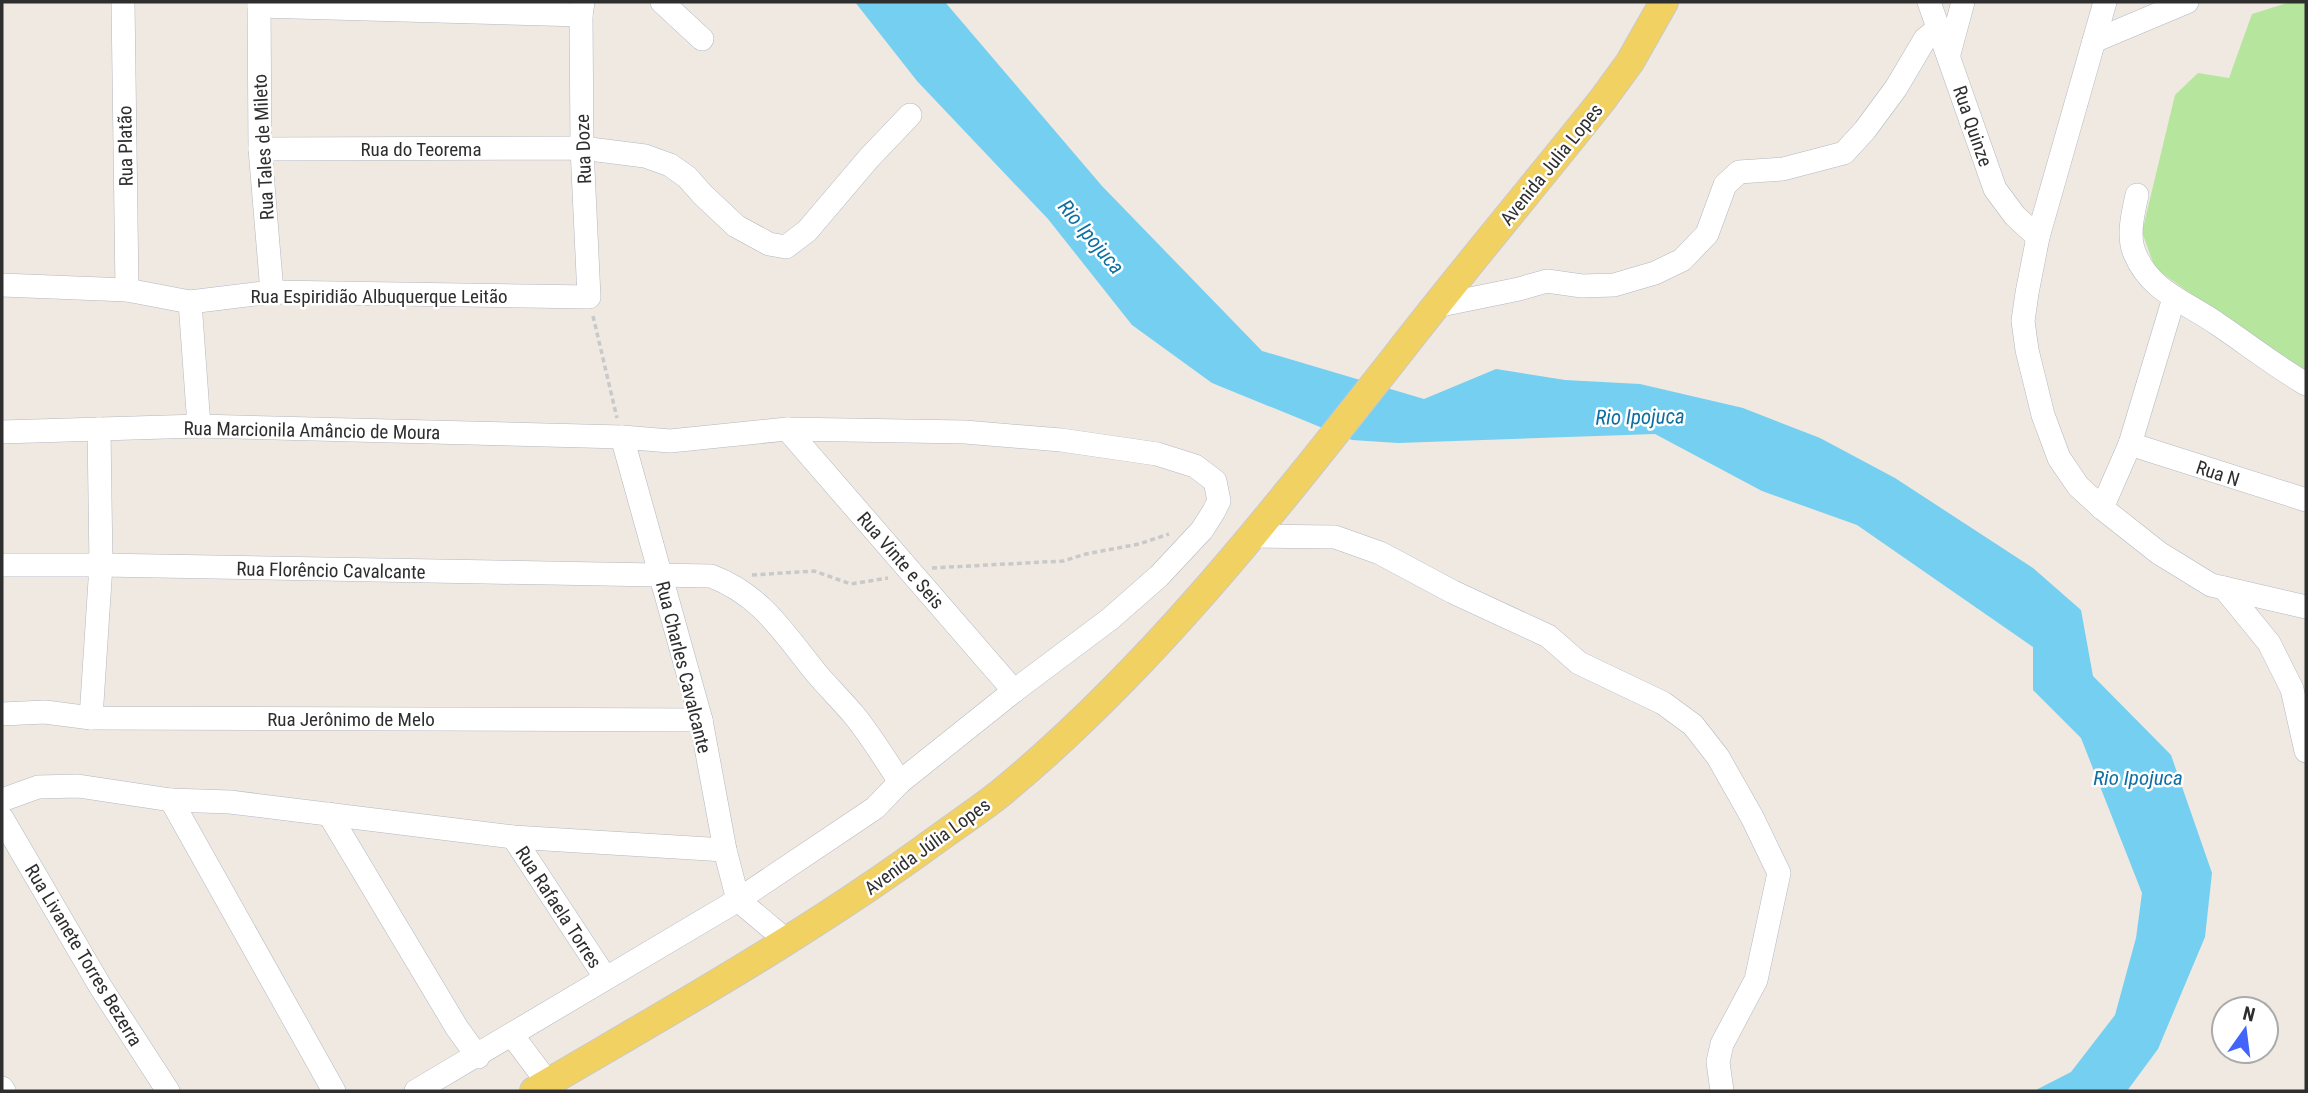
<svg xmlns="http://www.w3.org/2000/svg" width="2308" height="1093" viewBox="0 0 2308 1093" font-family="'Roboto Condensed',sans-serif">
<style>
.green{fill:#b6e59e}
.water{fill:#75cff0}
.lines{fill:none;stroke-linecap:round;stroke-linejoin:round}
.minor-casing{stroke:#b4b7c1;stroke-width:24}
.major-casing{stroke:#c9c9c9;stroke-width:30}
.path{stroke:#c9c9c9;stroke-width:3.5;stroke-dasharray:5 3.5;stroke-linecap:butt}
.minor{stroke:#fff;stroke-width:23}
.major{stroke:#f2d163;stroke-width:28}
.labels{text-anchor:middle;stroke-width:5;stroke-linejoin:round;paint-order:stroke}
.street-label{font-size:19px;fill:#2e2e2e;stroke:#fff}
.water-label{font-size:21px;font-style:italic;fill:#0d6fa3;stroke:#fff}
</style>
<rect width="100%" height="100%" fill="#efe9e1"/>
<polygon class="green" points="2290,2 2306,2 2306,376 2155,268 2142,232 2175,95 2198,73 2229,78 2252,14"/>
<polygon class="water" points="855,2 945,2 1102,186 1262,351 1424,399 1496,369 1565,380 1640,384 1743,408 1820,438 1895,478 2033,568 2081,610 2093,676 2171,755 2212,873 2205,937 2158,1049 2127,1091 2034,1091 2071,1072 2115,1015 2136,938 2142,893 2081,738 2033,690 2033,647 1857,525 1762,491 1655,434 1398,443 1352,440 1212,383 1132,325 1048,219 917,81"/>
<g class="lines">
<defs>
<g id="minor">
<polyline points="123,2 127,290"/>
<polyline points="259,2 260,149 272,292"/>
<polyline points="662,2 702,39"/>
<polyline points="1929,2 1995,189 2015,216 2038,237"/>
<polyline points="2105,2 2038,237 2027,293 2023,321 2027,350 2043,415 2059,458 2078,486 2102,508 2159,553 2211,585 2306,607"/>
<polyline points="259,6 581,15"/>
<polyline points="2094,41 2187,2"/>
<polyline points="1949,54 1963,2"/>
<polyline points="260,149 582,148 645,156 670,165 687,177 703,195 736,226 769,244 786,247 807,231 869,158 910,115"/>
<path d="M2137 195C2133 213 2127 237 2135 254 2150 291 2186 302 2216 323 2246 343 2275 366 2306 384"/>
<polyline points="2,285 127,290 190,302 272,292 589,297 582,148 581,15 583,2"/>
<polyline points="190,302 199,426"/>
<polyline points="1436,306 1519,289 1547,281 1582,286 1614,285 1655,273 1682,260 1707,234 1725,185 1739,172 1783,169 1844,153 1865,130 1896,88 1925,39 1939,28"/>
<polyline points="787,429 1014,691"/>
<polyline points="2,432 199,426 622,437 670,441 787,429 965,432 1061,440 1157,454 1195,466 1215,481 1219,501 1214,511 1202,530 1159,576 1110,619 1014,691 900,782 875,808 738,900 416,1091"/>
<polyline points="622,437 701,720 725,850 738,900"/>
<polyline points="2130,444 2306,500"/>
<polyline points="2102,508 2130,444 2174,298"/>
<polyline points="1254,536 1335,537 1380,553 1453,592 1548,636 1579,663 1663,703 1693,725 1718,757 1752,817 1779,873 1756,980 1722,1044 1718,1062 1722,1091"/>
<path d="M2 565H101L711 576C762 595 785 635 817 674 829 688 842 701 854 715 871 736 885 759 900 782"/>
<polyline points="2224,588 2269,643 2292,689 2306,751"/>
<polyline points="2,714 45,712 91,718 701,720"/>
<polyline points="91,718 101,565 99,429"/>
<polyline points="2,800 38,787 78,786 171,800 230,802 513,837 725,850"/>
<polyline points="171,800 334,1091"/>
<polyline points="329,814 457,1028 478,1057"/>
<polyline points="2,818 100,986 168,1091"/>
<polyline points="513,837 605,977"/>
<polyline points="738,900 787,941"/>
<polyline points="512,1035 548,1083"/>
<polyline points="2,1088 4,1091"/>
</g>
<path id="major" d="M534 1091C670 1011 808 934 936 840 958 824 981 809 1002 792 1153 667 1273 512 1394 359 1462 271 1534 186 1603 99L1630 62 1664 2"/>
</defs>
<use href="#minor" class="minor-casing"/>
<use href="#major" class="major-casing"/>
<g class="path">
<polyline points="593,316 617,418"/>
<polyline points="932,568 1063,561 1086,554 1139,544 1169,534"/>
<polyline points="752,575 814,571 851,584 888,578"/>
</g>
<use href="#minor" class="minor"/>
<use href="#major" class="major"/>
</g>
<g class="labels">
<g class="street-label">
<text transform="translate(1973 126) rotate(71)" y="7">Rua Quinze</text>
<text transform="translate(125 146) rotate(-91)" y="7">Rua Platão</text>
<text transform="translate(263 147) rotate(-93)" y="7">Rua Tales de Mileto</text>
<text x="421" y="156">Rua do Teorema</text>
<text transform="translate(583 149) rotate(-92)" y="7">Rua Doze</text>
<text transform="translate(1551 164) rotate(-51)" y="7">Avenida Julia Lopes</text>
<text x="379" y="303">Rua Espiridião Albuquerque Leitão</text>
<text transform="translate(312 430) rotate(1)" y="7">Rua Marcionila Amâncio de Moura</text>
<text transform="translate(2218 473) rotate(18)" y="7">Rua N</text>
<text transform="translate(901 560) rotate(49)" y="7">Rua Vinte e Seis</text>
<text transform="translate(331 570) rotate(1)" y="7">Rua Florêncio Cavalcante</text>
<text transform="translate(684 667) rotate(76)" y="7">Rua Charles Cavalcante</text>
<text x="351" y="726">Rua Jerônimo de Melo</text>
<text transform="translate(927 846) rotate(-36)" y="7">Avenida Júlia Lopes</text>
<text transform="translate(559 907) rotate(57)" y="7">Rua Rafaela Torres</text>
<text transform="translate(84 955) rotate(59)" y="7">Rua Livanete Torres Bezerra</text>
</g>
<g class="water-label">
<text transform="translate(1091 237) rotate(50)" y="7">Rio Ipojuca</text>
<text transform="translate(1640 417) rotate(-1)" y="7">Rio Ipojuca</text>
<text x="2138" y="785">Rio Ipojuca</text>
</g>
</g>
<rect width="2308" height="1093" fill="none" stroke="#2e2e2e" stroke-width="7"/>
<g transform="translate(2245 1030) rotate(14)"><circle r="33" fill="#ffffff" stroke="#ababab" stroke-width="2"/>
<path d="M0-5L12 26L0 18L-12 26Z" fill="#4264fb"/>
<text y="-10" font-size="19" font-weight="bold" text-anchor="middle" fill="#2e2e2e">N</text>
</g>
</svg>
